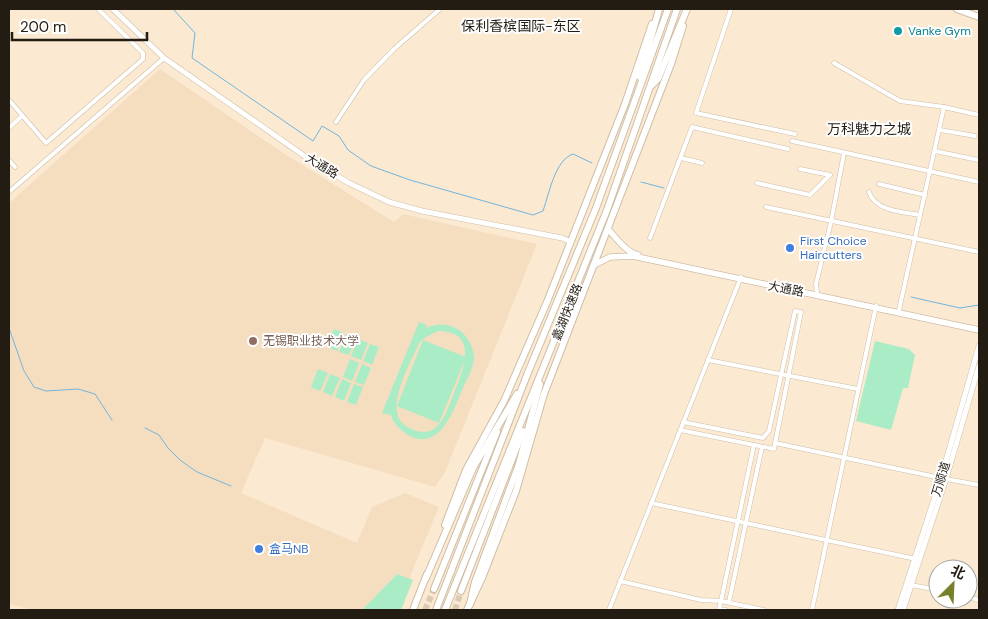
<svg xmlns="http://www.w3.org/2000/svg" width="988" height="619" viewBox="0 0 988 619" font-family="'DM Sans','Noto Sans SC',sans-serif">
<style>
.built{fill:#f5dec0}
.green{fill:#aaecc5;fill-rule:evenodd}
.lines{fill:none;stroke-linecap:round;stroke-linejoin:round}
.stream{stroke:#71b5de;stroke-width:1}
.trunk-tunnel{stroke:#dbcab4;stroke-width:6;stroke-dasharray:6 3;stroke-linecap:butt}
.minor-casing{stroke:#cfbea6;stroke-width:5}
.tertiary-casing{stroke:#cfbea6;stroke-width:6}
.secondary-casing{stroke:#cfbea6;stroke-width:7}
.primary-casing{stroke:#cfbea6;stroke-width:8}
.trunk-casing{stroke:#cfbea6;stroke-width:8}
.minor{stroke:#fff;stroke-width:4}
.tertiary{stroke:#fff;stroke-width:5}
.secondary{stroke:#fff;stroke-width:5.5}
.primary{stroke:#fff;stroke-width:6}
.trunk{stroke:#fff;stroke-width:6}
.culture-dot{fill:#0f9aa8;stroke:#fff;stroke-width:2}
.shop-dot{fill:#3f7fe0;stroke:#fff;stroke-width:2}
.education-dot{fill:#8d6e63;stroke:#fff;stroke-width:2}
.labels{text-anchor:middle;stroke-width:4;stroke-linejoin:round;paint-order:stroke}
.culture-label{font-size:12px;fill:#0d838f;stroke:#fff;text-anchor:start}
.street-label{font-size:12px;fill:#231c13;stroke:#fff}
.shop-label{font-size:12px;fill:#366cbe;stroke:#fff;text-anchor:start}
.education-label{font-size:12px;fill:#785e54;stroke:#fff;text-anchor:start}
.neighbourhood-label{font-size:14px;fill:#231c13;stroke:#fff}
</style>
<rect width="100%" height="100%" fill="#fce9d1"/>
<polygon class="built" points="160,69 280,151 394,222 403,214 537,244 445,472 435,487 265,438 241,493 357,543 372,507 405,493 439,507 409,579 397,574 362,610 33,610 9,604 9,203"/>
<g class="green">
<path d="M419 322 427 325 426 328C437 323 448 323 459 330 468 336 474 348 474 359 473 369 467 379 463 388 454 409 440 453 408 435 400 430 394 424 391 415L382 413ZM438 331C479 332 464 368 455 391 449 404 445 423 432 430 424 434 413 431 406 426 382 410 411 363 419 343L426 337Z"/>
<polygon points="334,329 344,333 337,351 327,347"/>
<polygon points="346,334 356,338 349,355 339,352"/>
<polygon points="358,339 368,343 361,360 351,356"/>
<polygon points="423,340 466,357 439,423 397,406"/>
<polygon points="875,341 909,349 915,355 908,388 903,388 891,430 856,421"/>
<polygon points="370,344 379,347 372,365 363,361"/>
<polygon points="350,359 359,363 352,381 343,377"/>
<polygon points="362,364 371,368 364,385 355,382"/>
<polygon points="318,369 328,373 320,391 311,387"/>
<polygon points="330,374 340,378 332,396 323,392"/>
<polygon points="342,379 351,383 344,401 335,397"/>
<polygon points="354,384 363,387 356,405 347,402"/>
<polygon points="397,574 413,580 401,610 362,610"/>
</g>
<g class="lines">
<g class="stream">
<path d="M173 9 195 33 192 58 313 141 322 126 339 136 348 150 371 166 410 180 533 215 543 211C549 194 555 160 573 154L592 163"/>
<polyline points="641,182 664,188"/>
<polyline points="911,297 960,308 979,305"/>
<polyline points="9,328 24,371 34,387 46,391 78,389 95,394 112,420"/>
<polyline points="145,428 159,435 168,448 180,460 197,472 231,486"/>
</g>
<g class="trunk-tunnel">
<polyline points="425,610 434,589"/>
<polyline points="455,610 461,591"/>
</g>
<defs>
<g id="minor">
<polyline points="731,9 696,113 795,134"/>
<polyline points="834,63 900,101 944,107 979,115"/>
<polyline points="9,100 46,143 143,59 143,53 98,9"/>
<polyline points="336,122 364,80 394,49 440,9"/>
<polyline points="9,128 22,116"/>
<polyline points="940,130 975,136"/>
<polyline points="792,141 979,182"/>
<polyline points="935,151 978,160"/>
<polyline points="681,158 702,163"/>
<polyline points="9,160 15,167"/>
<polyline points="757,183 810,195 830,175 800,169"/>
<polyline points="879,184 925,195"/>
<polyline points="9,192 164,58"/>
<path d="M869 192C875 211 903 212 920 215"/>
<polyline points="766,207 979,252"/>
<polyline points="650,238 692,127 788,149"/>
<polyline points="817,293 816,284 831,222 844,153"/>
<polyline points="899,310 944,107"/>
<polyline points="708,360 858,389"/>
<polyline points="680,430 774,449 801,312 795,311 769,431 763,438 683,422"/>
<polyline points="775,443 941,478"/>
<polyline points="754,445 721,601 764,610"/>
<polyline points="946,479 979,485"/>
<polyline points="651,503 916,559"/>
<polyline points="620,581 701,600 721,601 719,609 726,610"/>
<polyline points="911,585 938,590"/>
<polyline points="968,597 979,600"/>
<polyline points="729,602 762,447"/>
<polyline points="609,610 741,277"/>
<polyline points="812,610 876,306"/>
</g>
<g id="tertiary">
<polyline points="113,9 164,58 313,162 349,183 389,202 422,211 562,238 571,242"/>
<polyline points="898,610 941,478 979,346"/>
<polyline points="903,610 946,479 979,366"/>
</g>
<g id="secondary">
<path d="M608 229C616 238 626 252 638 255"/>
<polyline points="594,265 610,257 633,256 979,330"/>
</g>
<g id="primary">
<polyline points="957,9 979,17"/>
<polyline points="445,525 466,470 504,401 547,302 625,104 652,24"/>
<polyline points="413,610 427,574"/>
<polyline points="467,610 482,578 516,491 544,394 671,64 683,26"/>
</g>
<g id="trunk">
<polyline points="640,77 659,9"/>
<polyline points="651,86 658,79 687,9"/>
<polyline points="426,578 473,468 517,394"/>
<polyline points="434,589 497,432"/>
<polyline points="461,591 523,431"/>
<polyline points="470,604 475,582 519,464 540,384"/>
<polyline points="436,610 527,375 596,208 668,9"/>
<polyline points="445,610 607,210 677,9"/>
</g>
</defs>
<use href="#minor" class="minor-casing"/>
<use href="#tertiary" class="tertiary-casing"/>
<use href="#secondary" class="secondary-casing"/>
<use href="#primary" class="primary-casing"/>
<use href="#trunk" class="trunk-casing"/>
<use href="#minor" class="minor"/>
<use href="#tertiary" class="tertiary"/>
<use href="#secondary" class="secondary"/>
<use href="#primary" class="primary"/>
<use href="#trunk" class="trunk"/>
</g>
<circle class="culture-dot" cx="898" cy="31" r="5"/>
<g class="shop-dot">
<circle cx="790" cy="248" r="5"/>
<circle cx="259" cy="549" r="5"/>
</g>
<circle class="education-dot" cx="253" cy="341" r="5"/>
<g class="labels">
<g class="culture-label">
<text x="908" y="35">Vanke Gym</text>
</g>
<g class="street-label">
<text transform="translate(322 166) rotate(31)" y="4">大通路</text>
<text transform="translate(786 289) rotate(11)" y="4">大通路</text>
<text transform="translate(567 312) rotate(-68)" y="4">蠡湖快速路</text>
<text transform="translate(941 479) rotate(-73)" y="4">万顺道</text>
</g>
<g class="shop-label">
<text x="800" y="245">First Choice<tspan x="800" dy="14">Haircutters</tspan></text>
<text x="269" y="553">盒马NB</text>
</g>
<g class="education-label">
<text x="263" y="345">无锡职业技术大学</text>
</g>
<g class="neighbourhood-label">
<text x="521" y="31">保利香槟国际-东区</text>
<text x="869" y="134">万科魅力之城</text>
</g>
</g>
<rect width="988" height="619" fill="none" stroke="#231c13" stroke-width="20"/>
<g transform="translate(953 584) rotate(24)"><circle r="24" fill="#ffffff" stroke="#a7a4a1"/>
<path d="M0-4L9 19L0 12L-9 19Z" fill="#79802b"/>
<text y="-8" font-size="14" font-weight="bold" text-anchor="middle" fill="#231c13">北</text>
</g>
<path d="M12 32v8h135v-8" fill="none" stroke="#231c13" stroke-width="2.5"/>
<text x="20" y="32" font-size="15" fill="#231c13" stroke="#ffffff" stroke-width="4" paint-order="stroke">200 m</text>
</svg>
